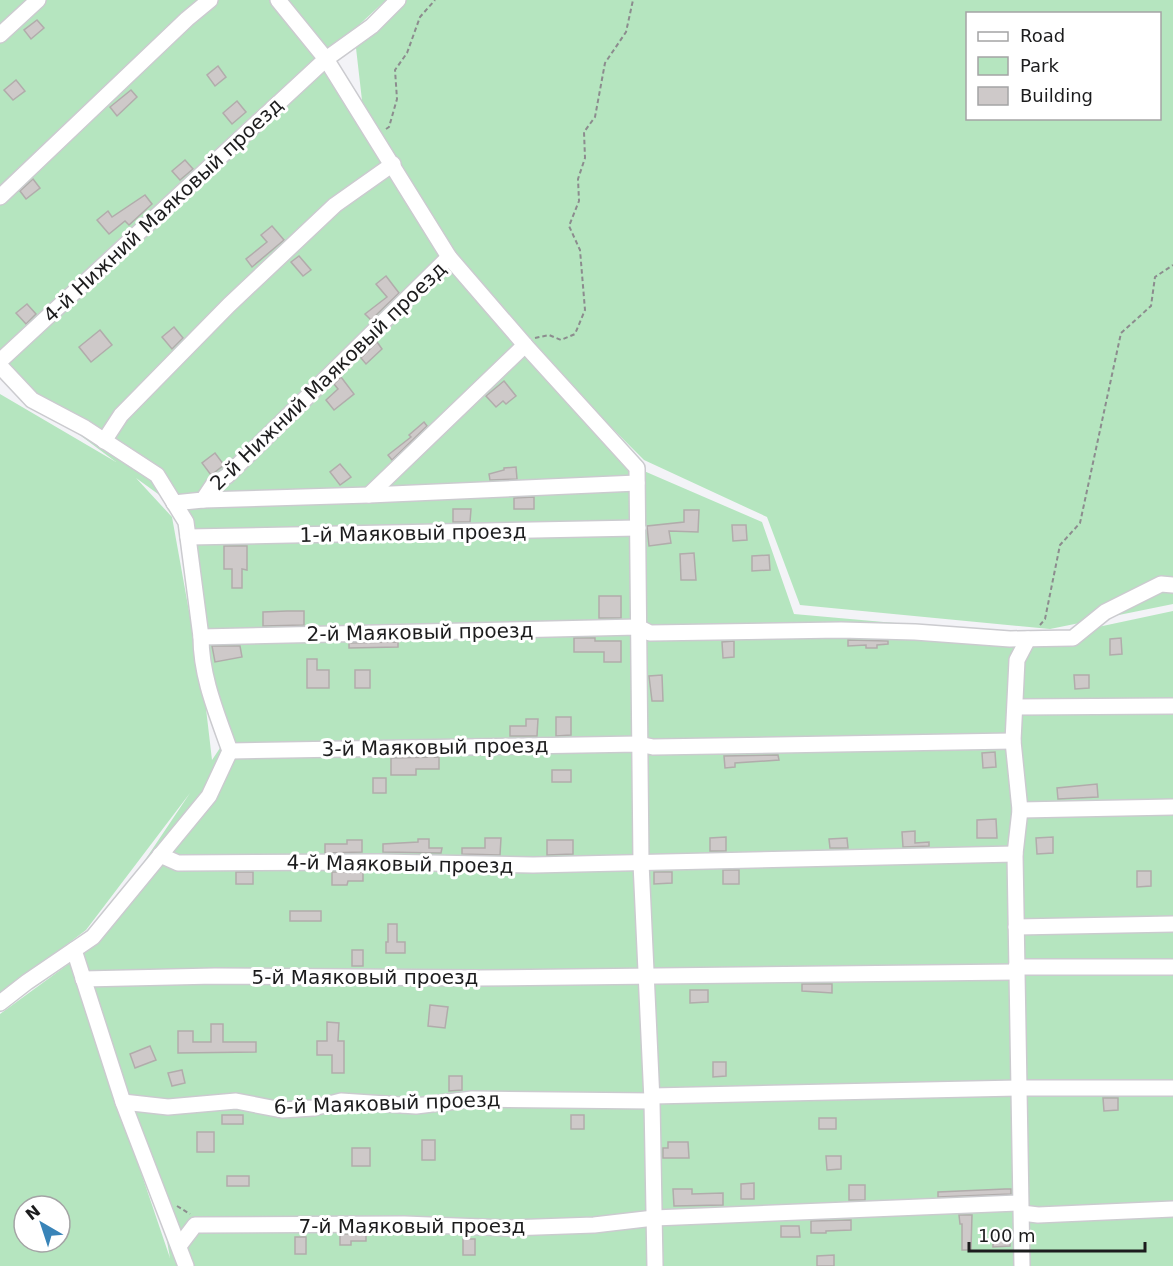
<svg xmlns="http://www.w3.org/2000/svg" width="1173" height="1266" viewBox="0 0 1173 1266" font-family="'DejaVu Sans',sans-serif">
<style>
.green{fill:#b5e5bf;fill-rule:evenodd}
.building{fill:#cec9c9;stroke:#b1acab;stroke-width:1.5}
.lines{fill:none;stroke-linecap:round;stroke-linejoin:round}
.minor-casing{stroke:#cbcbcf;stroke-width:18}
.path{stroke:#8c8c8e;stroke-width:2;stroke-dasharray:4.5 3;stroke-linecap:butt}
.minor{stroke:#fff;stroke-width:15}
.labels{text-anchor:middle;stroke-width:6;stroke-linejoin:round;paint-order:stroke}
.street-label{font-size:20px;fill:#1c1c1d;stroke:#fff}
</style>
<rect width="100%" height="100%" fill="#f3f3f7"/>
<g class="green">
<path d="M0 0H386L322 59 449 260 637 468 762 522 794 614 1051 637 1173 611V1266H0V1014L70 963 170 1258 159 1195 80 957 190 793 86 930 0 995V394L116 462 29 397 0 366ZM136 478 176 507 220 748 212 760 205 700 172 517ZM24 1206H60V1242H24Z"/>
<path d="M404 0H1173V604L1050 629 800 605 767 517 644 460 578 394 456 259 363 109 356 48ZM968 14H1160V118H968Z"/>
</g>
<g class="building">
<polygon points="37,20 44,28 31,39 24,30"/>
<polygon points="218,66 226,77 215,86 207,75"/>
<polygon points="16,80 25,91 13,100 4,90"/>
<polygon points="131,90 137,97 117,116 110,107"/>
<polygon points="237,101 246,112 232,124 223,113"/>
<polygon points="185,160 193,169 180,180 172,171"/>
<polygon points="33,179 40,188 26,199 20,191"/>
<polygon points="145,195 152,204 129,225 125,221 109,234 97,220 108,211 112,217"/>
<polygon points="272,226 284,240 252,267 246,259 267,242 261,235"/>
<polygon points="299,256 311,270 303,276 291,262"/>
<polygon points="386,276 399,293 371,320 365,314 387,297 376,284"/>
<polygon points="27,304 36,314 26,324 16,313"/>
<polygon points="174,327 183,338 172,349 162,337"/>
<polygon points="100,330 112,345 91,362 79,347"/>
<polygon points="377,342 382,349 366,364 361,358"/>
<polygon points="341,377 354,394 334,410 326,400 338,389 334,384"/>
<polygon points="504,381 516,396 506,404 503,401 496,407 486,396"/>
<polygon points="424,422 427,426 392,460 388,455 411,437 409,435"/>
<polygon points="215,453 224,465 211,475 202,463"/>
<polygon points="340,464 351,477 340,485 330,472"/>
<polygon points="516,467 517,479 490,480 489,474 504,470 504,468"/>
<polygon points="534,497 534,509 514,509 514,498"/>
<polygon points="453,509 471,509 470,522 453,522"/>
<polygon points="684,510 699,510 698,532 669,531 671,543 649,546 647,526 684,522"/>
<polygon points="732,525 746,525 747,540 733,541"/>
<polygon points="224,546 247,546 247,570 242,569 242,588 232,588 232,569 224,569"/>
<polygon points="694,553 696,580 681,580 680,554"/>
<polygon points="769,555 770,570 752,571 752,556"/>
<rect x="599" y="596" width="22" height="22"/>
<polygon points="287,611 304,611 304,625 263,626 263,612"/>
<polygon points="574,638 595,638 595,641 621,641 621,662 604,662 604,652 574,652"/>
<polygon points="1121,638 1122,654 1110,655 1110,639"/>
<polygon points="848,640 888,641 888,644 877,645 877,648 866,648 866,645 848,646"/>
<polygon points="734,641 734,657 723,658 722,642"/>
<polygon points="398,642 398,647 349,648 349,643"/>
<polygon points="212,646 240,646 242,657 215,662"/>
<polygon points="307,659 317,659 317,670 329,670 329,688 307,688"/>
<rect x="355" y="670" width="15" height="18"/>
<polygon points="662,675 663,701 652,701 649,676"/>
<polygon points="1074,675 1089,675 1089,688 1075,689"/>
<polygon points="556,717 571,717 571,735 556,736"/>
<polygon points="526,719 538,719 537,736 510,736 510,726 526,726"/>
<polygon points="995,752 996,767 983,768 982,753"/>
<polygon points="778,755 779,760 735,763 735,767 725,768 724,756"/>
<polygon points="439,757 439,769 416,769 416,775 391,775 391,758"/>
<rect x="552" y="770" width="19" height="12"/>
<rect x="373" y="778" width="13" height="15"/>
<polygon points="1097,784 1098,797 1058,799 1057,788"/>
<polygon points="996,819 997,838 977,838 977,820"/>
<polygon points="915,831 915,843 929,842 929,846 903,847 902,832"/>
<polygon points="726,837 726,851 710,851 710,838"/>
<polygon points="1053,837 1053,853 1037,854 1036,838"/>
<polygon points="485,838 501,838 500,855 462,854 462,848 485,848"/>
<polygon points="847,838 848,848 830,848 829,839"/>
<polygon points="418,839 429,839 429,848 442,848 441,853 383,852 383,844 418,842"/>
<polygon points="347,840 362,840 362,852 325,853 325,844 347,844"/>
<polygon points="547,840 573,840 573,854 547,855"/>
<rect x="723" y="870" width="16" height="14"/>
<polygon points="1137,871 1151,871 1151,886 1137,887"/>
<rect x="236" y="872" width="17" height="12"/>
<polygon points="332,872 363,872 363,881 348,881 347,885 332,885"/>
<polygon points="654,872 672,872 672,883 654,884"/>
<rect x="290" y="911" width="31" height="10"/>
<polygon points="388,924 397,924 397,942 405,942 405,953 386,953 386,942 388,942"/>
<rect x="352" y="950" width="11" height="16"/>
<polygon points="802,984 832,984 832,993 802,991"/>
<polygon points="690,990 708,990 708,1002 690,1003"/>
<polygon points="430,1005 448,1007 445,1028 428,1026"/>
<polygon points="327,1022 339,1023 338,1041 344,1041 344,1073 332,1073 332,1055 317,1055 317,1041 327,1041"/>
<polygon points="211,1024 223,1024 223,1042 256,1042 256,1052 178,1053 178,1031 193,1031 193,1042 211,1042"/>
<polygon points="150,1046 156,1060 135,1068 130,1054"/>
<polygon points="713,1062 726,1062 726,1076 713,1077"/>
<polygon points="182,1070 185,1083 172,1086 168,1073"/>
<polygon points="449,1076 462,1076 462,1090 449,1091"/>
<polygon points="1103,1098 1118,1098 1118,1110 1104,1111"/>
<rect x="222" y="1115" width="21" height="9"/>
<rect x="571" y="1115" width="13" height="14"/>
<rect x="819" y="1118" width="17" height="11"/>
<rect x="197" y="1132" width="17" height="20"/>
<rect x="422" y="1140" width="13" height="20"/>
<polygon points="668,1142 688,1142 689,1158 663,1158 663,1148 668,1148"/>
<rect x="352" y="1148" width="18" height="18"/>
<polygon points="826,1156 841,1156 841,1169 827,1170"/>
<rect x="227" y="1176" width="22" height="10"/>
<polygon points="754,1183 754,1199 741,1199 741,1184"/>
<rect x="849" y="1185" width="16" height="15"/>
<polygon points="673,1189 692,1189 692,1194 723,1193 723,1205 674,1206"/>
<polygon points="1005,1189 1011,1189 1011,1194 938,1197 938,1192"/>
<polygon points="959,1215 972,1215 971,1250 962,1250 962,1224 960,1224"/>
<polygon points="851,1220 851,1230 826,1231 826,1233 811,1233 811,1221"/>
<polygon points="781,1226 799,1226 800,1237 781,1237"/>
<polygon points="993,1230 1010,1230 1010,1246 993,1247"/>
<polygon points="340,1234 366,1234 366,1241 351,1241 351,1245 340,1245"/>
<rect x="295" y="1237" width="11" height="17"/>
<rect x="463" y="1239" width="12" height="16"/>
<polygon points="834,1255 834,1266 817,1266 817,1256"/>
</g>
<g class="lines">
<defs>
<g id="minor">
<polyline points="278,0 326,59 449,257 525,345 637,468 641,863 652,1101 655,1266"/>
<polyline points="0,35 38,0"/>
<polyline points="0,197 187,19 210,0"/>
<polyline points="0,361 326,59 372,26 398,0"/>
<path d="M0 366 32 400 85 428 157 475 186 522 201 637C201 677 217 714 230 751L209 796 93 937 27 982 0 1003"/>
<polyline points="104,441 121,415 229,305 335,205 393,164"/>
<polyline points="369,495 525,345"/>
<polyline points="203,500 369,495 637,483"/>
<polyline points="174,503 203,500 213,485 227,476 449,257"/>
<polyline points="188,537 638,528"/>
<polyline points="201,637 638,627 650,633 841,630 915,632 1010,639 1073,638 1105,612 1161,584 1173,585"/>
<polyline points="1016,707 1173,706"/>
<polyline points="230,751 639,744 653,747 1013,741"/>
<polyline points="1020,810 1173,807"/>
<polyline points="160,855 178,863 378,862 533,865 1015,854"/>
<polyline points="1016,927 1173,924"/>
<polyline points="74,950 123,1102 186,1266"/>
<polyline points="1016,967 1173,967"/>
<polyline points="83,979 215,976 478,978 1016,972"/>
<polyline points="652,1096 1019,1088 1173,1088"/>
<polyline points="123,1102 168,1107 236,1101 282,1110 313,1108 341,1101 416,1106 472,1099 652,1101"/>
<polyline points="1022,1213 1038,1215 1173,1209"/>
<polyline points="179,1246 195,1225 404,1224 509,1228 594,1225 654,1218 1020,1203"/>
<polyline points="1022,1266 1015,854 1020,810 1013,741 1017,660 1028,639"/>
</g>
</defs>
<use href="#minor" class="minor-casing"/>
<g class="path">
<polyline points="386,129 389,127 397,99 395,70 407,53 420,17 435,0"/>
<polyline points="535,338 549,335 561,340 575,334 585,310 580,250 569,226 579,201 578,179 585,158 584,132 595,117 605,63 626,32 633,0"/>
<polyline points="1040,625 1045,619 1060,545 1080,523 1121,333 1151,306 1155,277 1173,265"/>
<polyline points="177,1206 190,1214"/>
</g>
<use href="#minor" class="minor"/>
</g>
<g class="labels">
<g class="street-label">
<text transform="translate(163 210) rotate(-43)" y="7">4-й Нижний Маяковый проезд</text>
<text transform="translate(328 376) rotate(-44)" y="7">2-й Нижний Маяковый проезд</text>
<text transform="translate(413 533) rotate(-1)" y="7">1-й Маяковый проезд</text>
<text transform="translate(420 632) rotate(-1)" y="7">2-й Маяковый проезд</text>
<text transform="translate(435 747) rotate(-1)" y="7">3-й Маяковый проезд</text>
<text transform="translate(400 864) rotate(1)" y="7">4-й Маяковый проезд</text>
<text x="365" y="984">5-й Маяковый проезд</text>
<text transform="translate(387 1103) rotate(-2)" y="7">6-й Маяковый проезд</text>
<text x="412" y="1233">7-й Маяковый проезд</text>
</g>
</g>
<rect x="966" y="12" width="195" height="108" fill="#ffffff" stroke="#a4a4a5" stroke-width="1.5"/>
<rect x="978" y="32" width="30" height="9" fill="#ffffff" stroke="#a4a4a5" stroke-width="1.5"/>
<text x="1020" y="42" font-size="18" fill="#1c1c1d">Road</text>
<rect x="978" y="57" width="30" height="18" fill="#b5e5bf" stroke="#a4a4a5" stroke-width="1.5"/>
<text x="1020" y="72" font-size="18" fill="#1c1c1d">Park</text>
<rect x="978" y="87" width="30" height="18" fill="#cec9c9" stroke="#a4a4a5" stroke-width="1.5"/>
<text x="1020" y="102" font-size="18" fill="#1c1c1d">Building</text>
<g transform="translate(42 1224) rotate(321)"><circle r="28" fill="#ffffff" stroke="#a4a4a5" stroke-width="1.5"/>
<path d="M0-4.5L10 22L0 15L-10 22Z" fill="#3984b8"/>
<text y="-9" font-size="16" font-weight="bold" text-anchor="middle" fill="#1c1c1d">N</text>
</g>
<path d="M969 1242v9h176v-9" fill="none" stroke="#1c1c1d" stroke-width="3"/>
<text x="978" y="1242" font-size="18" fill="#1c1c1d" stroke="#ffffff" stroke-width="4.5" paint-order="stroke">100 m</text>
</svg>
